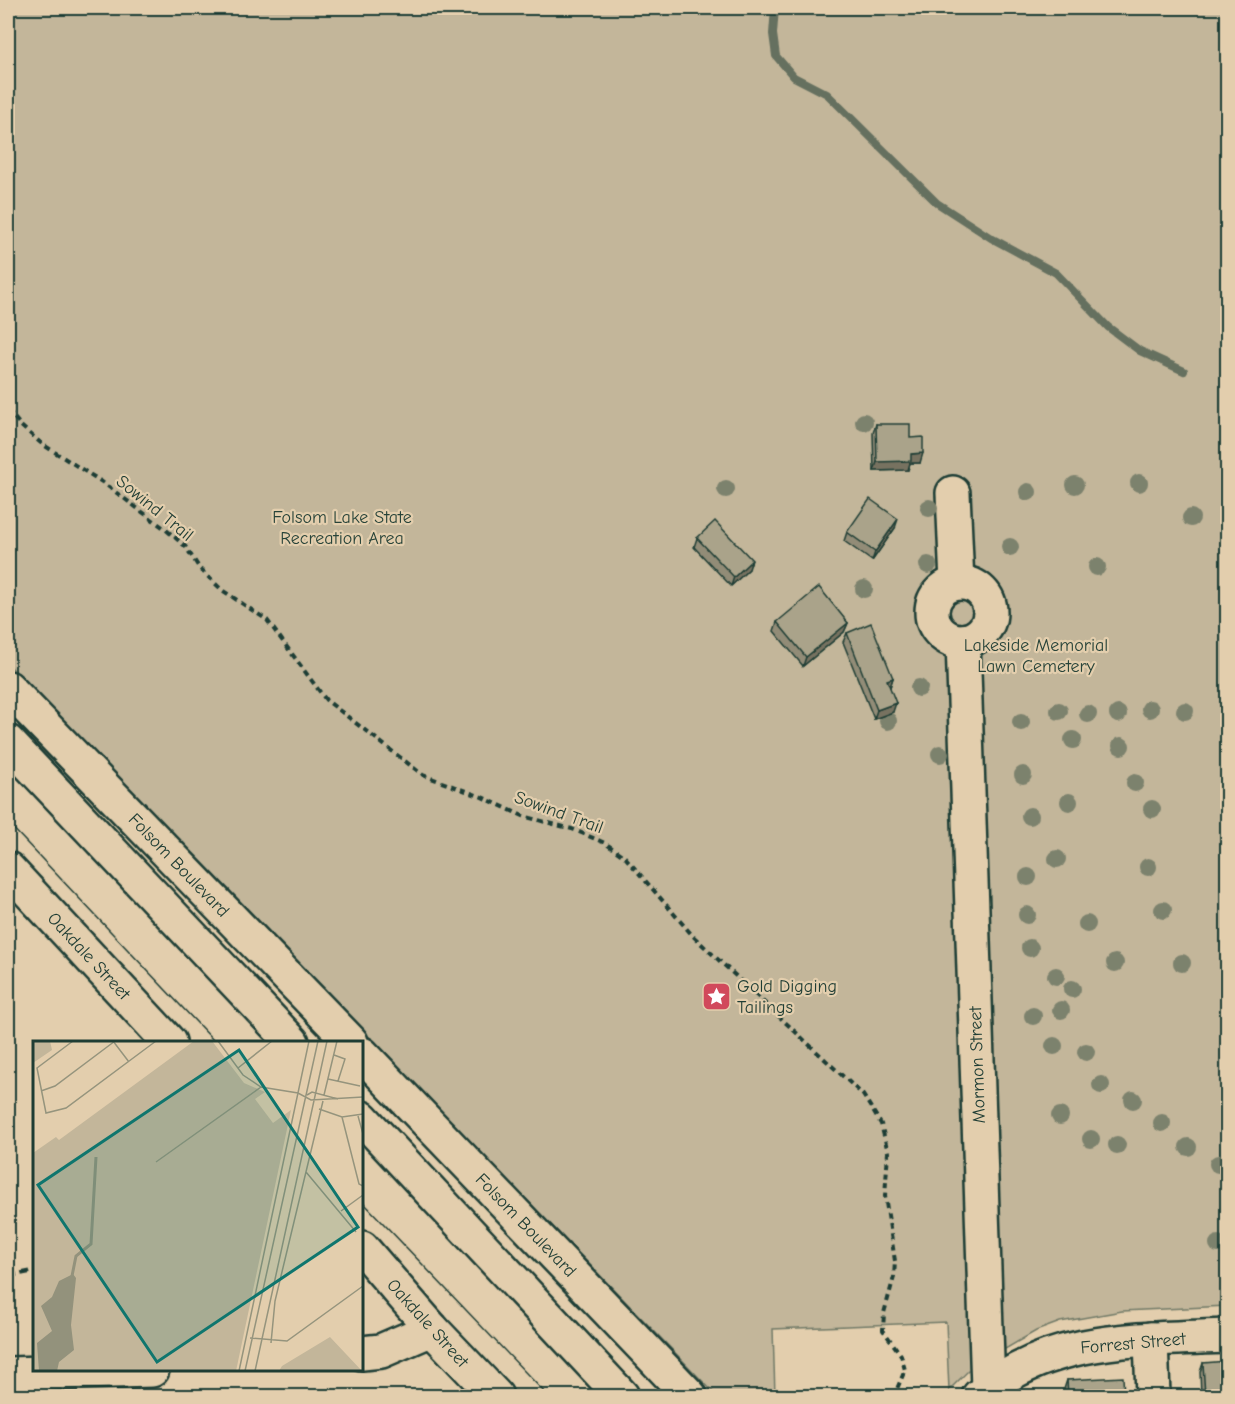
<svg xmlns="http://www.w3.org/2000/svg" width="1235" height="1404" viewBox="0 0 1235 1404" font-family="'Comic Neue',sans-serif">
<style>
.green{fill:#c3b69a;stroke:#717a67;stroke-width:1.5}
.lines{fill:none;stroke-linecap:round;stroke-linejoin:round}
.stream{stroke:#65705f;stroke-width:8}
.minor-casing{stroke:#1f3d34;stroke-width:38}
.major-casing{stroke:#1f3d34;stroke-width:38}
.path{stroke:#1f3d34;stroke-width:4;stroke-dasharray:6 4.5;stroke-linecap:butt}
.minor{stroke:#e3cead;stroke-width:33}
.major{stroke:#e3cead;stroke-width:33}
.tram{stroke:#1f3d34;stroke-width:1.5}
.rail{stroke:#1f3d34;stroke-width:4.5;stroke-dasharray:9 4.5;stroke-linecap:butt}
.tree{fill:#7c826d}
.wall{fill:#928c77;stroke:#1f3d34;stroke-width:1.5}
.shaded-wall{fill:#777261;stroke:#1f3d34;stroke-width:1.5}
.building{fill:#aaa38a;stroke:#1f3d34;stroke-width:1.5}
.labels{text-anchor:middle;stroke-width:4.5;stroke-linejoin:round;paint-order:stroke}
.street-label{font-size:18px;fill:#1f3d34;stroke:#e3cead}
.park-label{font-size:18px;fill:#274339;stroke:#e3cead}
.poi-label{font-size:18px;fill:#1f3d34;stroke:#e3cead;text-anchor:start}
.inset-river{fill:none;stroke:#93927c;stroke-width:3}
.inset-road{fill:none;stroke:#95947d;stroke-width:1.5}
.view{fill:#0f766e;fill-opacity:0.15;stroke:#0f766e;stroke-width:3}
.inset-edge{fill:none;stroke:#1f3d34;stroke-width:3}
</style>
<rect width="100%" height="100%" fill="#e3cead"/>
<filter id="ink" filterUnits="userSpaceOnUse"><feTurbulence type="fractalNoise" baseFrequency=".0167" numOctaves="2"/><feDisplacementMap in="SourceGraphic" scale="12" xChannelSelector="R" yChannelSelector="G"/><feConvolveMatrix kernelMatrix="1 2 1 2 8 2 1 2 1" color-interpolation-filters="sRGB"/></filter>
<g filter="url(#ink)">
<polygon class="green" points="8,8 1227,8 1227,1306 1122,1311 1060,1322 1036,1331 969,1370 949,1390 946,1322 773,1329 775,1396 717,1396 8,664"/>
<g class="lines">
<polyline class="stream" points="775,8 773,34 776,56 794,77 827,94 937,203 991,238 1056,273 1108,327 1140,351 1184,371"/>
<defs>
<g id="minor">
<polyline points="953,493 957,583"/>
<circle cx="961" cy="612" r="29"/>
<polyline points="963,641 988,1389"/>
<polyline points="8,869 169,1042"/>
<polyline points="362,1248 432,1329 496,1396"/>
<polyline points="1151,1339 1153,1396"/>
<polyline points="362,1353 381,1351 432,1329"/>
<polyline points="8,1374 152,1370"/>
<path d="M979 1396C1049 1335 1140 1340 1228 1336"/>
</g>
<g id="major">
<polyline points="8,688 351,1042"/>
<polyline points="8,742 292,1042"/>
<polyline points="362,1054 690,1396"/>
<polyline points="362,1118 622,1396"/>
</g>
</defs>
<use href="#minor" class="minor-casing"/>
<use href="#major" class="major-casing"/>
<polyline class="path" points="8,410 21,426 42,444 102,482 164,528 185,546 200,569 222,590 267,620 326,700 423,775 482,797 523,816 572,829 605,843 625,857 693,936 863,1095 881,1124 888,1152 885,1196 895,1261 894,1277 884,1313 883,1330 901,1355 905,1370 894,1396"/>
<use href="#minor" class="minor"/>
<use href="#major" class="major"/>
<g class="tram">
<polyline points="8,823 215,1042"/>
<polyline points="362,1201 548,1396"/>
</g>
<polyline class="rail" points="8,1276 34,1271"/>
</g>
<g class="tree">
<circle cx="864" cy="422" r="9"/>
<circle cx="1139" cy="483" r="9"/>
<circle cx="1075" cy="485" r="9"/>
<circle cx="726" cy="489" r="9"/>
<circle cx="1028" cy="492" r="9"/>
<circle cx="929" cy="508" r="9"/>
<circle cx="1191" cy="518" r="9"/>
<circle cx="1010" cy="547" r="9"/>
<circle cx="928" cy="565" r="9"/>
<circle cx="1097" cy="567" r="9"/>
<circle cx="864" cy="589" r="9"/>
<circle cx="919" cy="688" r="9"/>
<circle cx="1150" cy="709" r="9"/>
<circle cx="1059" cy="711" r="9"/>
<circle cx="1185" cy="711" r="9"/>
<circle cx="1088" cy="714" r="9"/>
<circle cx="1118" cy="714" r="9"/>
<circle cx="888" cy="721" r="9"/>
<circle cx="1021" cy="722" r="9"/>
<circle cx="1073" cy="740" r="9"/>
<circle cx="1121" cy="746" r="9"/>
<circle cx="940" cy="754" r="9"/>
<circle cx="1023" cy="775" r="9"/>
<circle cx="1135" cy="783" r="9"/>
<circle cx="1069" cy="802" r="9"/>
<circle cx="1152" cy="809" r="9"/>
<circle cx="1030" cy="816" r="9"/>
<circle cx="1057" cy="859" r="9"/>
<circle cx="1148" cy="867" r="9"/>
<circle cx="1028" cy="877" r="9"/>
<circle cx="1163" cy="910" r="9"/>
<circle cx="1027" cy="915" r="9"/>
<circle cx="1087" cy="924" r="9"/>
<circle cx="1030" cy="948" r="9"/>
<circle cx="1115" cy="963" r="9"/>
<circle cx="1182" cy="963" r="9"/>
<circle cx="1056" cy="976" r="9"/>
<circle cx="1072" cy="989" r="9"/>
<circle cx="1061" cy="1010" r="9"/>
<circle cx="1033" cy="1016" r="9"/>
<circle cx="1054" cy="1046" r="9"/>
<circle cx="1086" cy="1052" r="9"/>
<circle cx="1101" cy="1085" r="9"/>
<circle cx="1133" cy="1100" r="9"/>
<circle cx="1060" cy="1116" r="9"/>
<circle cx="1162" cy="1123" r="9"/>
<circle cx="1091" cy="1139" r="9"/>
<circle cx="1117" cy="1145" r="9"/>
<circle cx="1188" cy="1147" r="9"/>
<circle cx="1218" cy="1164" r="9"/>
<circle cx="1218" cy="1244" r="9"/>
</g>
<g class="wall">
<polygon points="876,424 910,438 920,463 910,463 908,470 874,471 873,433"/>
<polygon points="895,528 872,561 844,541 847,532"/>
<polygon points="697,538 749,569 731,586 694,547"/>
<polygon points="777,622 848,623 844,632 803,666 774,631"/>
<polygon points="847,633 893,678 890,687 893,712 874,719 843,642"/>
<polygon points="1203,1363 1227,1396 1201,1396 1200,1372"/>
<polygon points="1067,1380 1124,1396 1064,1395 1064,1389"/>
</g>
<g class="shaded-wall">
<polygon points="923,453 920,463 910,463 908,470 874,471 877,462 911,454"/>
<polygon points="898,519 895,528 872,561 875,552"/>
<polygon points="752,560 749,569 731,586 734,577"/>
<polygon points="848,623 844,632 803,666 806,657"/>
<polygon points="893,678 890,687 887,680"/>
<polygon points="896,703 893,712 874,719 877,710"/>
</g>
<g class="building">
<polygon points="876,424 910,424 910,438 923,437 923,453 911,454 911,461 877,462"/>
<polygon points="870,499 898,519 875,552 847,532"/>
<polygon points="715,521 752,560 734,577 697,538"/>
<polygon points="819,587 848,623 806,657 777,622"/>
<polygon points="871,623 893,678 887,680 896,703 877,710 847,633"/>
<polygon points="1227,1361 1227,1396 1205,1396 1203,1363"/>
<polygon points="1123,1377 1124,1396 1047,1396 1068,1395 1067,1380"/>
</g>
</g>
<defs>
<symbol id="sight-square" viewBox="-11 -11 22 22"><rect x="-9" y="-9" width="18" height="18" rx="4" fill="#d1495b" stroke="#e3cead"/><path d="M0-6L1.8-2.2L6-1.7L2.9 1.2L3.7 5.4L0 3.3L-3.7 5.4L-2.9 1.2L-6-1.7L-1.8-2.2Z" fill="#fff"/></symbol>
</defs>
<g fill-rule="evenodd">
<use href="#sight-square" x="700" y="980" width="33" height="33"/>
</g>
<g class="labels">
<g class="street-label">
<text transform="translate(155 508) rotate(39)" y="6">Sowind Trail</text>
<text transform="translate(559 812) rotate(20)" y="6">Sowind Trail</text>
<text transform="translate(179 865) rotate(46)" y="6">Folsom Boulevard</text>
<text transform="translate(89 956) rotate(47)" y="6">Oakdale Street</text>
<text transform="translate(977 1065) rotate(-92)" y="6">Mormon Street</text>
<text transform="translate(526 1225) rotate(46)" y="6">Folsom Boulevard</text>
<text transform="translate(428 1323) rotate(48)" y="6">Oakdale Street</text>
<text transform="translate(1133 1343) rotate(-5)" y="6">Forrest Street</text>
</g>
<g class="park-label">
<text x="342" y="523">Folsom Lake State<tspan x="342" dy="21">Recreation Area</tspan></text>
<text x="1036" y="651">Lakeside Memorial<tspan x="1036" dy="21">Lawn Cemetery</tspan></text>
</g>
<g class="poi-label">
<text x="737" y="992">Gold Digging<tspan x="737" dy="21">Tailings</tspan></text>
</g>
</g>
<g transform="translate(33 1041)">
<rect width="330" height="330" fill="#e3cead"/>
<path d="M0 0H17L19 9 0 22ZM161 0H179L211 42 232 51 222 58 240 82 258 69 203 330H0V112L23 96 26 99ZM297 296 329 330H246L249 325Z" fill="#c3b69a"/>
<path d="M40 233 43 237 38 284 41 309 26 321 24 330H6L4 302 19 290 8 265 19 256 26 240Z" fill="#93927c"/>
<path class="inset-river" d="M39 235 43 215 58 203 63 116"/>
<path class="inset-road" d="M40 0 4 27 13 72 33 67 123 0M80 0 96 21M185 0 210 34 228 46 265 52 278 59 330 56M301 14 312 18 305 40M205 27 239 0M295 38 327 45M8 50 22 45 82 0M274 54 279 51 305 58M291 54 304 0M286 68 309 76 330 73M325 75 330 93M309 76 326 143 330 145M123 121 228 46M273 131 323 191M308 170 330 154M217 297 254 300 330 245M238 302 242 260 290 60M206 330 276 0M212 330 285 0M222 330 294 0"/>
<path class="view" d="M206 9 325 186 124 321 5 144Z"/>
<rect width="330" height="330" class="inset-edge"/>
</g>
<rect width="1235" height="1404" fill="none" stroke="#e3cead" stroke-width="30"/>
<rect x="15" y="15" width="1205" height="1374" fill="none" stroke="#1f3d34" stroke-width="2" filter="url(#ink)"/>
</svg>
